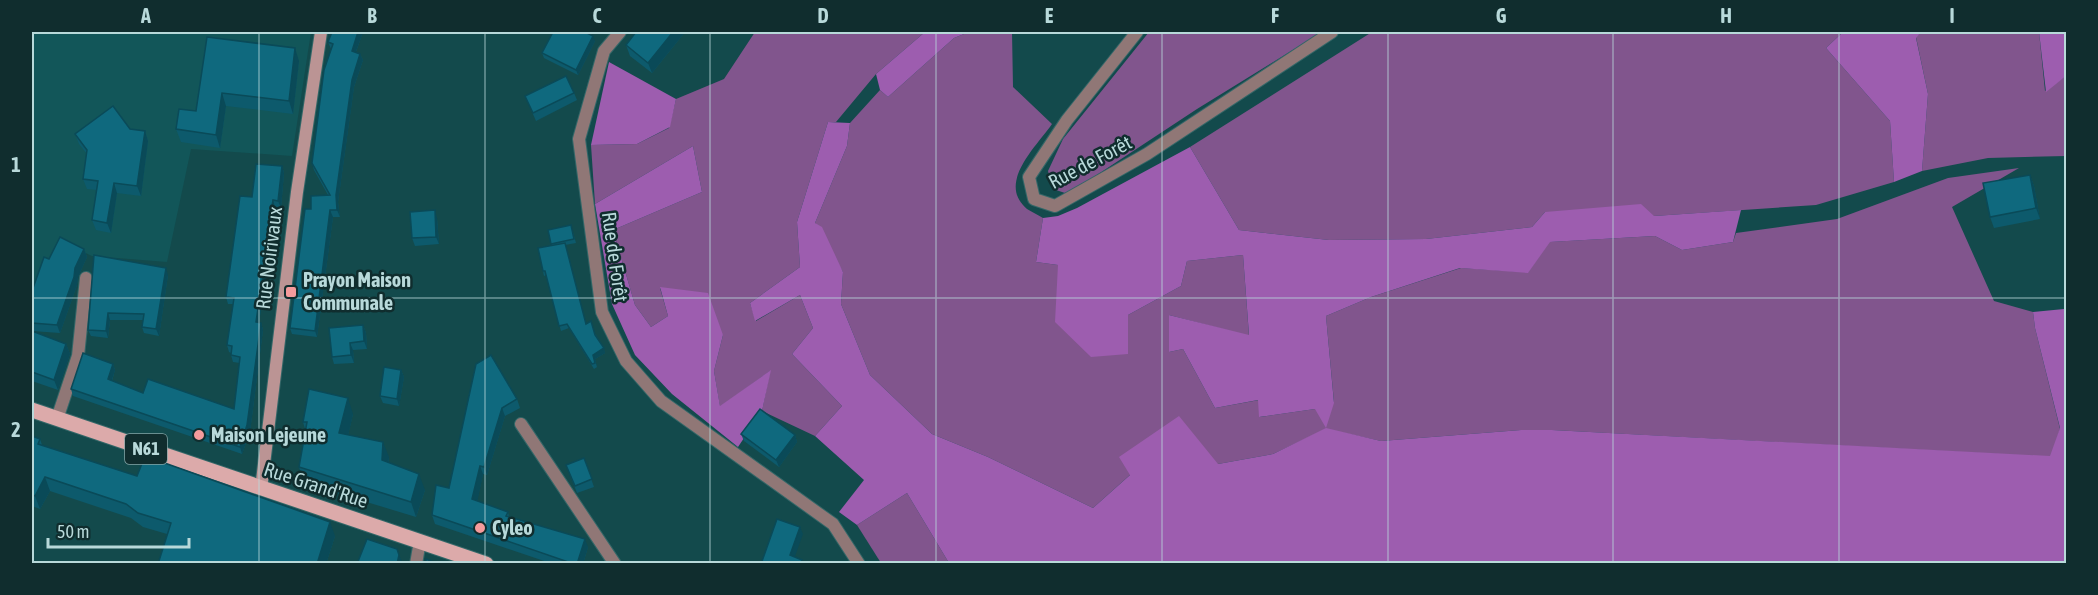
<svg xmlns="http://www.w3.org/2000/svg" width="2098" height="595" viewBox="0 0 2098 595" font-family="'Asap Condensed',sans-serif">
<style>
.built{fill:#125659}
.green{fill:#81558d}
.forest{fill:#9d5daf}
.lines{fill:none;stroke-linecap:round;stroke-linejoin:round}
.minor-casing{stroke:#346768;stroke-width:14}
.tertiary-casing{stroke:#346768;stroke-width:14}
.secondary-casing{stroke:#346768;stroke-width:14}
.primary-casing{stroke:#346768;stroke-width:17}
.minor{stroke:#907776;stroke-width:12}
.tertiary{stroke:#907776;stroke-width:12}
.secondary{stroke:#bb9494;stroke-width:12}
.primary{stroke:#dcaaaa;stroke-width:15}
.wall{fill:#0d5a6c}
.shaded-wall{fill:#0a4a58}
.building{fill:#0f697e;stroke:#0a4a58;stroke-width:1.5}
.grid{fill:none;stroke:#b8d9da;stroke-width:1.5;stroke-opacity:0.55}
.poi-dot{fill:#f59b9c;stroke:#102d2e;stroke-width:2}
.labels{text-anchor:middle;stroke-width:5;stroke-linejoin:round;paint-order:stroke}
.shield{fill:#102d2e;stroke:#86a5a6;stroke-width:1.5}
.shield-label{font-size:18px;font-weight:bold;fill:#b8d9da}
.street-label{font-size:20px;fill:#b8d9da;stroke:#102d2e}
.poi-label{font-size:20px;font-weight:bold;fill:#b8d9da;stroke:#102d2e;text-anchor:start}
.neatline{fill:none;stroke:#b8d9da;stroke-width:2}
.grid-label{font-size:20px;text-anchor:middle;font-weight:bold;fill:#b8d9da}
</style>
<rect width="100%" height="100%" fill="#134a4c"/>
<polygon class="built" points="32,32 311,32 292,156 191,149 167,262 92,256 62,242 32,304"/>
<g class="green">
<polygon points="755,32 925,32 876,74 836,122 828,122 797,222 800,267 750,303 756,321 800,295 813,328 792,354 842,406 815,436 762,411 770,371 720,407 714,371 723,335 660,288 668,316 651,327 635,305 613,230 702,192 693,146 595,204 591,145 637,144 669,128 676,99 724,79"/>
<path d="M969 32H1012L1013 87 1052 124C1037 146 996 183 1027 209 1032 212 1038 215 1043 218L1036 262 1058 265 1128 315 1181 286 1187 261 1243 255 1249 336 1169 315V352L1183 349 1215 408 1259 400 1260 417 1315 409 1334 402 1326 316 1371 297 1461 268 1528 272 1549 242 1655 236 1682 250 1733 242 1736 233 1837 219 1948 178 2019 168 1952 207 1994 301 2033 312 2035 328 2060 429 2051 457 1552 430H1521L1381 441 1326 429 1273 454 1218 464 1120 457 1131 474 1093 508 988 457 932 434 870 375 841 304 843 272 815 223 847 146 850 123 880 90 888 97 954 38Z"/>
<polygon points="1149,32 1322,32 1197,109 1068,194 1053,189 1048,171 1063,139"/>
<polygon points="1372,32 1843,32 1826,48 1890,121 1894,182 1816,205 1654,216 1545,212 1532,227 1426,239 1329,240 1239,230 1190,147"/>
<polygon points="1921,32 2039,32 2045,91 2066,76 2066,156 1988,158 1922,171 1928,94 1916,37"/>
<polygon points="907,493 949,563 881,563 857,525"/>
</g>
<g class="forest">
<polygon points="925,32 969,32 954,38 888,97 880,90 876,74"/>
<polygon points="1843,32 1921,32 1916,38 1928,94 1922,171 1894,182 1890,121 1826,48"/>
<polygon points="2039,32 2066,32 2066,76 2046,92"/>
<polygon points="609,62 676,99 670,127 637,144 591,145"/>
<polygon points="828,122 850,123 847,146 815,223 822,227 843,272 841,304 870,375 932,434 988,457 1093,508 1130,475 1119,457 1179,416 1218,464 1273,454 1326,428 1315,409 1259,417 1258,400 1215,408 1183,349 1169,352 1169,315 1249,335 1243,255 1187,261 1181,286 1128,315 1128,354 1091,357 1055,322 1058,265 1036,262 1043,218 1058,216 1077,208 1190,147 1239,230 1329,240 1426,239 1532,227 1545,212 1641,204 1654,216 1741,210 1733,242 1682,250 1655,236 1550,242 1528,273 1460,268 1371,297 1326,316 1334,403 1326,428 1381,441 1521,430 1552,430 2050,456 2060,428 2035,328 2033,312 2064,309 2066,305 2066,563 949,563 907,493 857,525 839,512 864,480 815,436 842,406 792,354 813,328 800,295 755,321 750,303 800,267 797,222"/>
<polygon points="693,146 702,192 613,230 635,305 651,327 668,316 660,287 708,293 723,335 714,371 720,406 771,370 762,411 738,447 672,394 635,355 612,304 595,204"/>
</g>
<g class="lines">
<defs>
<g id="minor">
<polyline points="57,419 78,356 86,278"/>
<polyline points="521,424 615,564"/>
<polyline points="416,564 420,541"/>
</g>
<g id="tertiary">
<polyline points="620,32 604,51 579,139 602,312 626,361 661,401 833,524 859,564"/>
<polyline points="1137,32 1067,120 1029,177 1034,199 1055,206 1147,154 1332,32"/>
</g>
<polyline id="secondary" points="261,489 297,192 321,32"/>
<polyline id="primary" points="32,410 486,564"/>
</defs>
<use href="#minor" class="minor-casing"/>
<use href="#tertiary" class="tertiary-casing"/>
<use href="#secondary" class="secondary-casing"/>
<use href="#primary" class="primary-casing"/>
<use href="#minor" class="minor"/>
<use href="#tertiary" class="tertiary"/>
<use href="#secondary" class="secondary"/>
<use href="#primary" class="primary"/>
</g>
<g class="wall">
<polygon points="363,32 356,52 360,54 363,60 354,87 338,202 340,217 333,217 317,337 292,334 290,328 311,209 328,195 314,170 312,163 331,49 328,42"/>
<polygon points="685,32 652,73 630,56 626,45"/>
<polygon points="207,37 299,61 293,114 226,106 220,148 181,142 176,129 196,111"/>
<polygon points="595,41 578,75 544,58 542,53"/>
<polygon points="574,93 577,100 536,121 525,96"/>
<polygon points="130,129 145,131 148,141 141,196 117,193 111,233 96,230 92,220 97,190 87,189 83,179 87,154 79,144 75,134"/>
<polygon points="282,166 284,173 281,208 275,207 266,265 267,268 259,323 261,323 263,330 250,432 242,454 73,396 71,389 113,364 115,370 112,381 143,393 234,409 240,363 233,362 231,355 231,353 229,352 227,345 233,304 228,304 226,297 252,197"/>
<polygon points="2030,175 2034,186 2040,219 1994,228 1990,217"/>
<polygon points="437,218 439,244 415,246 412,238"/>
<polygon points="572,229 576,243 565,245 586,324 596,335 605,353 595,359 597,367 594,369 569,328 561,331 546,275 544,276 543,271 552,246 548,230"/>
<polygon points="84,249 87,257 78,277 77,285 60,333 32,331 32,291 49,259"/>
<polygon points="94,255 168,275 159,336 144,333 142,327 143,320 110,320 108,338 91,336 88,330"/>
<polygon points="363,325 366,333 367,349 353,350 354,363 334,364 332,357"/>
<polygon points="32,331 66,344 70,354 58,390 32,381"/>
<polygon points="476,364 517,399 520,408 505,416 487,475 483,474 477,501 508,512 509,517 588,547 583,564 553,564 435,524 432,515 449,488"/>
<polygon points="401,370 404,377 399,406 383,403 380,396"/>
<polygon points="353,414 348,435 389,457 389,463 425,490 416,517 304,483 299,467 305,429 303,422"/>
<polygon points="741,434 795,435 797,442 779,467 744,441"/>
<polygon points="32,436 40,439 42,445 137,476 335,536 326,564 158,564 167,534 143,527 131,518 50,491 40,509 32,506"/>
<polygon points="584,458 594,487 577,493 566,465"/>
</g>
<g class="shaded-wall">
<polygon points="358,32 363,32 354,57 352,51"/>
<polygon points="673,32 685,32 652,73 648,63"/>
<polygon points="593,36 595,41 578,75 576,70"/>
<polygon points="295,48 299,61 293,114 289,101"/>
<polygon points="360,54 363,60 354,87 338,202 340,217 337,210 336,195 352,80"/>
<polygon points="222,93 226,106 220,148 216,135"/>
<polygon points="145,131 148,141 141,196 137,186"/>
<polygon points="282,166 284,173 281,208 278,201"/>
<polygon points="2030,175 2034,186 2040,219 2036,208"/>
<polygon points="114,183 117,193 111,233 107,223"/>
<polygon points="273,200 275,207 266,265 267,268 258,329 256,322 263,261"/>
<polygon points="330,210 333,217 317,337 315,331"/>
<polygon points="435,210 437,218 439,244 436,237"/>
<polygon points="84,249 87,257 78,277 77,285 60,333 57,325 75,268"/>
<polygon points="166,268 168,275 159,336 156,329"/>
<polygon points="108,313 110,320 108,338 106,331"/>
<polygon points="261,323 263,330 250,432 242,454 240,447"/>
<polygon points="363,325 366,333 367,349 364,341"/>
<polygon points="350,343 353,350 354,363 351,355"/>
<polygon points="66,344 70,354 58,390 54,380"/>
<polygon points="604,348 605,353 595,359 597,367 593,355"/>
<polygon points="113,364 115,370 110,386 108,379"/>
<polygon points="401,370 404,377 399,406 397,399"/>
<polygon points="348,398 353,414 345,449 339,433"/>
<polygon points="502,408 505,416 487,475 484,467"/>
<polygon points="795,435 797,442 779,467 776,460"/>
<polygon points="383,442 389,457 388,476 382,460"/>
<polygon points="480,466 483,474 476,508 472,499"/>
<polygon points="419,474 425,490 416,517 411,502"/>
<polygon points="45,477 50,491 40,509 35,496"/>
<polygon points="330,522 335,536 326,564 317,564"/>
<polygon points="800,527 803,534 793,562 790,555"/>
<polygon points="585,539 588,547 583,564 577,564"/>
<polygon points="399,555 402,562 402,564 397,564"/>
</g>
<g class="building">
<polygon points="332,32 358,32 352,51 360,54 352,80 336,195 337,210 330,210 315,331 290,328 305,209 311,209 311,196 330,195 312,163 324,70 333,44 328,42"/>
<polygon points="553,32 585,32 593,36 576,70 542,53"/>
<polygon points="636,32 673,32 648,63 626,45"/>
<polygon points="207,37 295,48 289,101 222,93 216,135 176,129 179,109 196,111"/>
<polygon points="566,76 574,93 533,113 525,96"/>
<polygon points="113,106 130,129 145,131 137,186 114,183 107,223 92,220 98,181 83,179 87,150 75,134"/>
<polygon points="256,164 282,166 278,201 273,200 263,261 265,261 256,322 261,323 247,425 240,447 71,389 83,353 113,364 108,379 143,393 148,379 234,409 240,357 231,355 232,346 227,345 234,298 226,297 240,196 252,197"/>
<polygon points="2030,175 2036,208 1990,217 1983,183"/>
<polygon points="435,210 436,237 412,238 410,212"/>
<polygon points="571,225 574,239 551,244 548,230"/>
<polygon points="60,237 84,249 75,268 74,277 57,325 32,323 32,291 44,257 49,259"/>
<polygon points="565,243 586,324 591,321 595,335 604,348 593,355 595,363 592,364 567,324 559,326 545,271 543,271 538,248"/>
<polygon points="94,255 166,268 156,329 142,327 144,314 108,313 106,331 88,330"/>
<polygon points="363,325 364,341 350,343 351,355 332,357 329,328"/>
<polygon points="32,331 66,344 54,380 32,372"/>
<polygon points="491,355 517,399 502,408 484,467 480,466 472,499 508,512 506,516 585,539 577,564 574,564 432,515 436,485 449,488 476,364"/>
<polygon points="384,367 401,370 397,399 380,396"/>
<polygon points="309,389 348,398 339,433 383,442 382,460 419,474 411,502 299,467 307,422 303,422"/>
<polygon points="760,409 795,435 776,460 741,434"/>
<polygon points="32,436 40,439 38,444 137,476 145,456 330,522 317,564 158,564 171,523 138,513 126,504 45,477 35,496 32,494"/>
<polygon points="584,458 592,479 575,486 566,465"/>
<polygon points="777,519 800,527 790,555 802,560 800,564 761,564"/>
<polygon points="367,539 397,549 399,555 397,564 357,564"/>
<polygon points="426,559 438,564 426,564"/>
</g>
<path class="grid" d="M259 32V564M485 32V564M710 32V564M936 32V564M1162 32V564M1388 32V564M1613 32V564M1839 32V564M32 298H2066"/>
<g class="poi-dot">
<rect x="285" y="286" width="12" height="12" rx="3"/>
<circle cx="199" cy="435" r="6"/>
<circle cx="480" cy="528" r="6"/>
</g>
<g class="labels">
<rect class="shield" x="125" y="434" width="42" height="30" rx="4.5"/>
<g class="shield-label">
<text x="146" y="455">N61</text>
</g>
<g class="street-label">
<text transform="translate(1090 162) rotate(-28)" y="7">Rue de Forêt</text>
<text transform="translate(615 257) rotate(82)" y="7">Rue de Forêt</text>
<text transform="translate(269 258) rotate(-83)" y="7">Rue Noirivaux</text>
<text transform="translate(316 485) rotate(18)" y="7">Rue Grand'Rue</text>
</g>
<g class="poi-label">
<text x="303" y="287">Prayon Maison<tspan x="303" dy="23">Communale</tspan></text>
<text x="211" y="442">Maison Lejeune</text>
<text x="492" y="535">Cyleo</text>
</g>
</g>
<rect width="2098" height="595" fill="none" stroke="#102d2e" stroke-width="66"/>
<path d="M48 538v9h141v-9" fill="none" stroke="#b8d9da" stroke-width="3"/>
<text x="57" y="538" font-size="18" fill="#b8d9da" stroke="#102d2e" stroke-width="4.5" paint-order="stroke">50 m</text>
<rect x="33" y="33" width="2032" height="529" class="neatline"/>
<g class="grid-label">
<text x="146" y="23">A</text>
<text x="372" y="23">B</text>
<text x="597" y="23">C</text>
<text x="823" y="23">D</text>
<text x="1049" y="23">E</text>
<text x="1275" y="23">F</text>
<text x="1501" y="23">G</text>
<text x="1726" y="23">H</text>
<text x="1952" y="23">I</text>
<text x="16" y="172">1</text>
<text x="16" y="437">2</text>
</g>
</svg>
